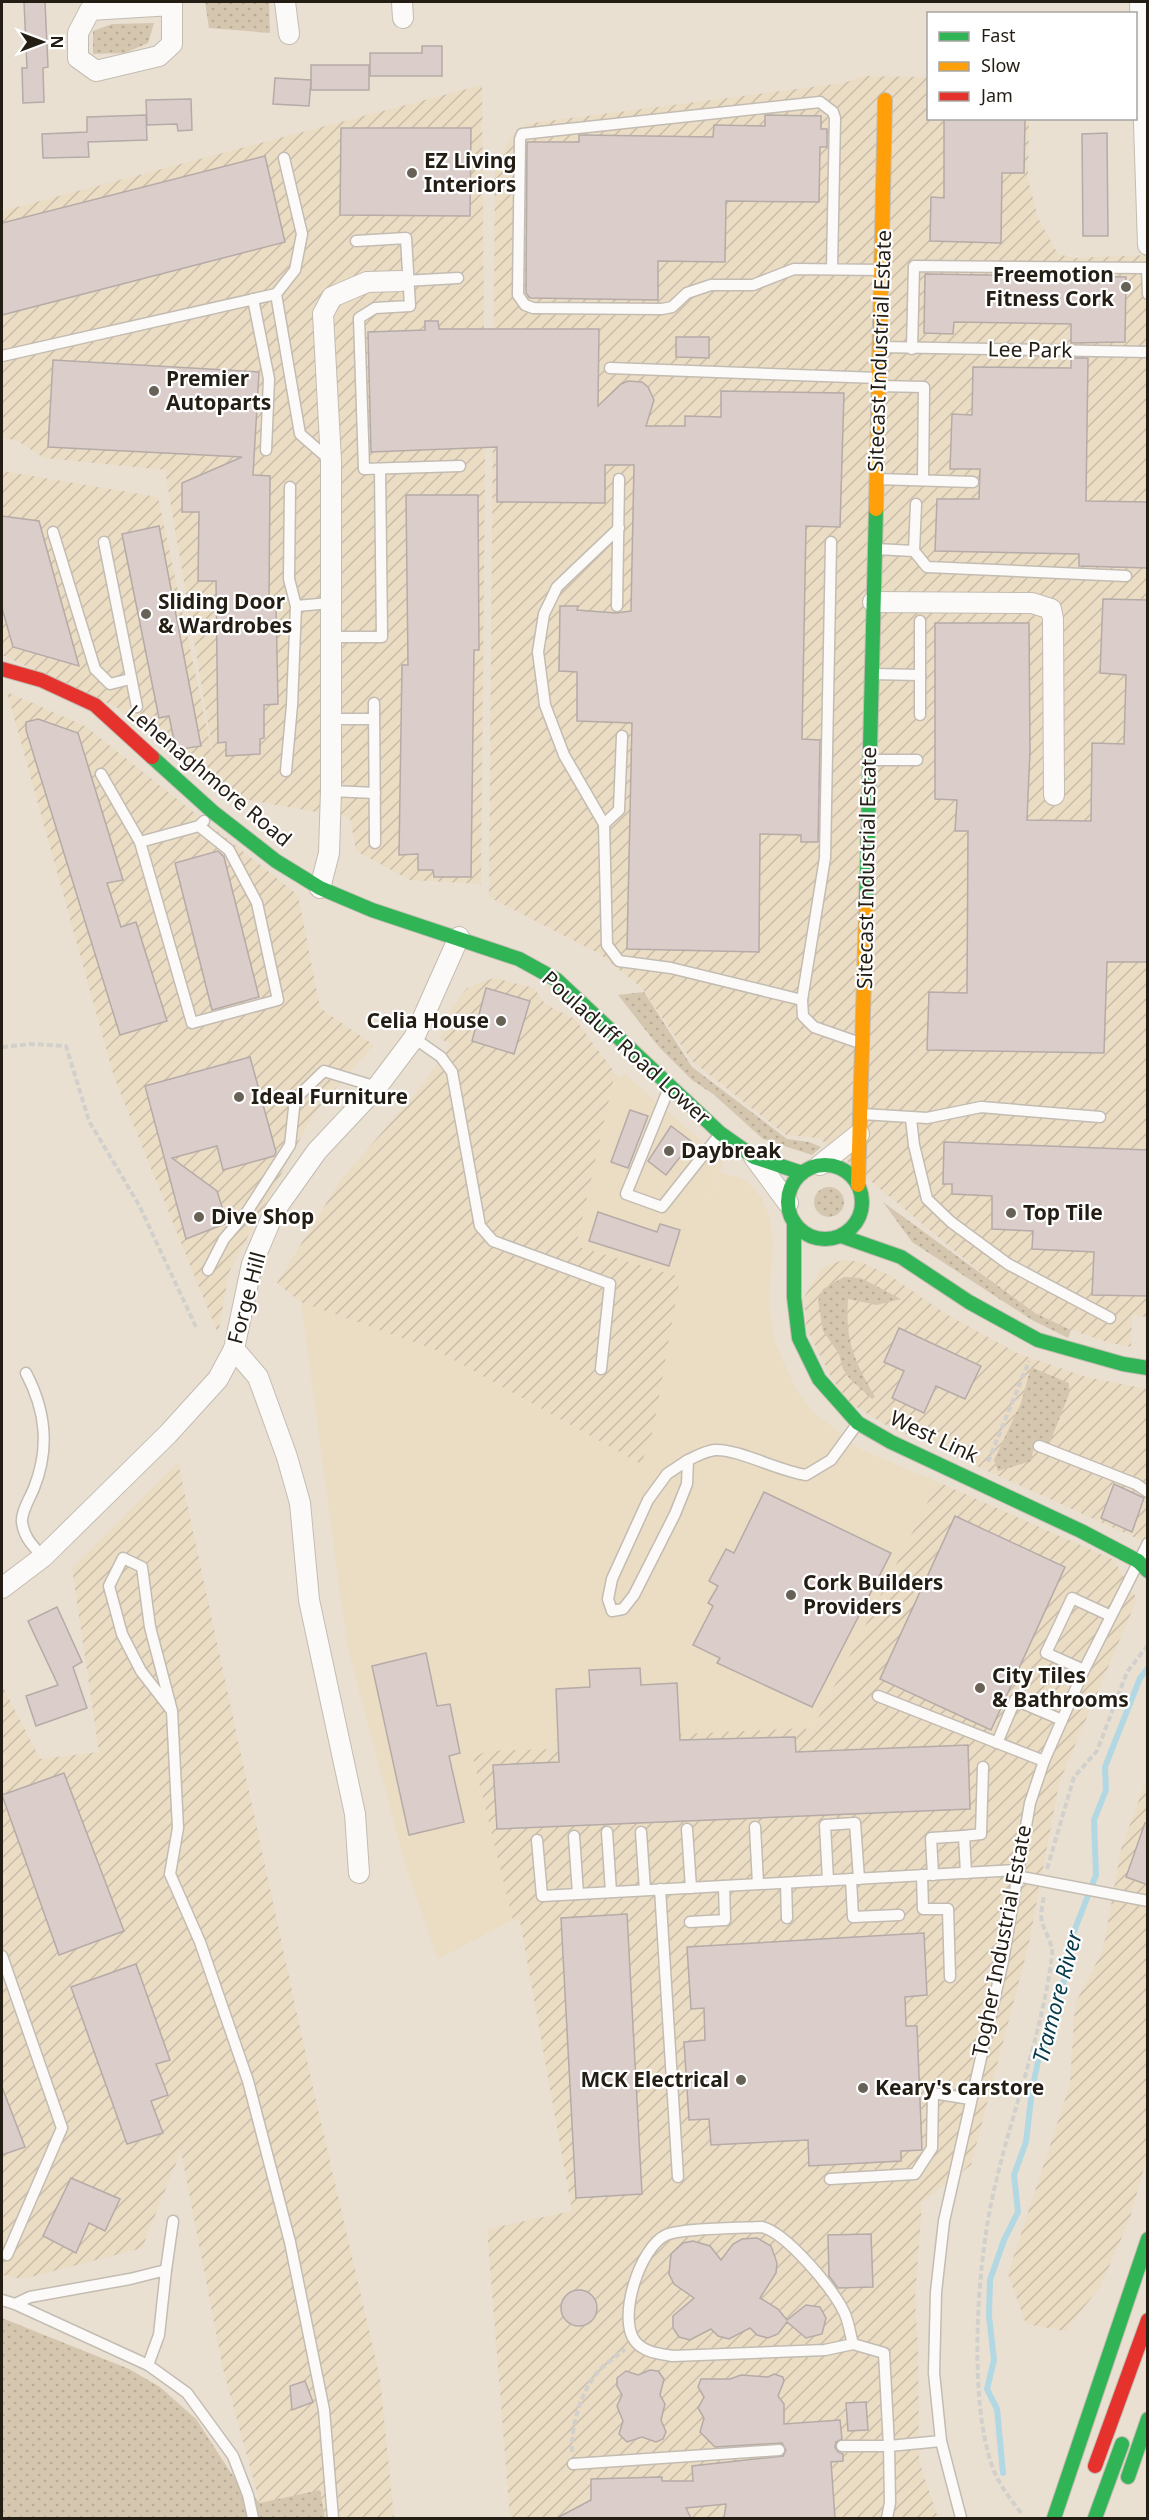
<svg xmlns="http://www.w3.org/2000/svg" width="1149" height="2520" viewBox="0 0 1149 2520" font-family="'Noto Sans',sans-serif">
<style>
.built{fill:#ebdcc4}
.industrial{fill:url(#industrial-furrows)}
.grass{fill:url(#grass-dots)}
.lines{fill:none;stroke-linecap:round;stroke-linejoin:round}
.stream{stroke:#b2d8e4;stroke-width:6}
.building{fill:#dbcdca;stroke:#b5aba7;stroke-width:1.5}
.lane-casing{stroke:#c3bcb2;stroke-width:13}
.street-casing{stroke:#c3bcb2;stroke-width:22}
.fast-casing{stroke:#c3bcb2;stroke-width:16}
.slow-casing{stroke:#c3bcb2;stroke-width:16}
.jam-casing{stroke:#c3bcb2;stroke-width:16}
.path{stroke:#d2d0cc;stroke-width:4;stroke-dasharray:6 3;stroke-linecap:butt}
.lane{stroke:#fcfaf8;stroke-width:10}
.street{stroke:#fcfaf8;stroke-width:20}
.fast{stroke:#30b455;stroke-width:14}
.slow{stroke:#ff9f0a;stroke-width:14}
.jam{stroke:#e5322d;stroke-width:14}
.poi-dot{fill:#686156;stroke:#fff;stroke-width:2}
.labels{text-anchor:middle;stroke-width:4.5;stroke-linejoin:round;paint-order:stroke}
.poi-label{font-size:21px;font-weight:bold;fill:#231d14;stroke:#fff;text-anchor:start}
.street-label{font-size:21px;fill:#231d14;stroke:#fff}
.water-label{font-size:22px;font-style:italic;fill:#063a4b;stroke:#fff}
</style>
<defs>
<pattern id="industrial-furrows" width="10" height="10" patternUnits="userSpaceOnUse" patternTransform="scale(1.5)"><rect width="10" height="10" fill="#ebdcc4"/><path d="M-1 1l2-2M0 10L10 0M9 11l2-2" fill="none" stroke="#c9bca8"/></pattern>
<pattern id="grass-dots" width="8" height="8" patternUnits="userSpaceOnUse" patternTransform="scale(1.5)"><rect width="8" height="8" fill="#d5c6af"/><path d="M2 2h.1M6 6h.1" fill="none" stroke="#b7aa96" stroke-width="1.8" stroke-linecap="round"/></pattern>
</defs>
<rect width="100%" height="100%" fill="#e9e0d2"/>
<polygon class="built" points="615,1073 622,1078 624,1073 724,1161 704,1211 721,1172 746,1180 762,1198 770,1218 773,1242 769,1302 775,1343 796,1389 812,1411 860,1449 938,1482 809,1735 805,1728 556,1740 555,1749 486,1751 473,1758 513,1920 438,1959 406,1868 347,1645 301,1302 436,1350 641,1464 576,1246"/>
<g class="industrial">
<polygon points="863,76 928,77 928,118 1029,119 1028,180 1038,218 1058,254 1074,258 1147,255 1148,1317 1132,1315 1131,1347 1110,1343 1071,1330 1033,1312 990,1280 819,1138 786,1135 692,1061 642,988 600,954 489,897 495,169 511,136 525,124 844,83"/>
<polygon points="482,85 485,470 481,884 410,880 356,851 350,818 221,795 118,708 2,655 2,471 158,497 216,771 165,470 44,458 16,440 2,438 2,211"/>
<polygon points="7,692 85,726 298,895 320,1008 374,1045 314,1113 229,1272 218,1334 114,1077"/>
<polygon points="494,978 534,988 545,1004 575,1019 615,1073 576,1246 680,1277 653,1430 641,1464 436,1350 301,1302 277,1283 340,1181 415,1094 452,1044 440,1039 449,1012 467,988"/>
<polygon points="843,1260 861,1262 889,1275 946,1314 1017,1353 1086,1377 1147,1389 1147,1543 886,1425 850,1403 832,1379 807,1330 804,1297 823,1267"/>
<polygon points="178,1462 311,2079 380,2378 394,2518 264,2518 223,2369 181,2151 142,2248 23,2279 2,2275 2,1685 40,1759 99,1752 72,1569"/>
<polygon points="938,1482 1114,1560 1137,1599 1059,1783 1029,1943 971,2165 922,2202 915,2298 918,2351 919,2461 938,2518 510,2518 487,2229 572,2211 520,1921 513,1920 473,1758 486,1751 555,1749 555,1740 805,1728 810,1734"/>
<polygon points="1147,1778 1148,2154 1129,2221 1100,2287 1065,2331 1026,2324 1008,2274 1070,2084 1075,2004 1103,1950 1121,1849"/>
</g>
<g class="grass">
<polygon points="205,2 269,2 270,33 209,28"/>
<polygon points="154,23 148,43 125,53 93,54 93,31 112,24"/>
<polygon points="644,992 692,1067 787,1139 809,1142 821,1147 812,1155 763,1139 713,1094 692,1080 659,1047 618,995"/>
<circle cx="829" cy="1202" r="15"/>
<polygon points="883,1202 1035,1313 1071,1330 1068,1338 1032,1320 912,1242"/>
<path d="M844 1277 861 1278 901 1299 877 1305 848 1299C845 1342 854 1360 875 1397L872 1399 850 1379 843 1369 839 1354 823 1331 818 1301 823 1289Z"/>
<polygon points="1031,1367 1069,1383 1069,1394 1049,1445 1035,1441 1031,1461 998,1471 994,1460 1021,1403"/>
<polygon points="2,2318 129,2369 160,2387 196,2419 231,2473 260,2503 320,2490 325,2518 2,2518"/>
</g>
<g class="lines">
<polyline class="stream" points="1003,2473 997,2409 987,2389 994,2360 989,2316 990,2280 1004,2240 1018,2212 1014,2175 1026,2142 1032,2090 1039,2057 1048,2040 1046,2026 1068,1971 1068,1947 1096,1875 1094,1820 1106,1790 1105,1767 1140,1678 1148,1668"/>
</g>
<g class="building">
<polygon points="24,2 45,2 48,67 43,68 44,102 23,103 22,68 27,68"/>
<polygon points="422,46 442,46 442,76 370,76 370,53 422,53"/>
<rect x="311" y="65" width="58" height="25"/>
<polygon points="275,78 311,80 309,106 273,104"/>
<polygon points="191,99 192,130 178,131 177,124 147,125 146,100"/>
<polygon points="146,115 147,140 88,142 89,157 43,158 42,134 87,132 87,117"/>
<polygon points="765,115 821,116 821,129 827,129 827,147 820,147 819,202 726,201 725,262 658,261 658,300 530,298 526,293 527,142 579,142 579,135 583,135 713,137 714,125 765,126"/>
<polygon points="944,118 1025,118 1024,173 1002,173 1001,243 930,241 931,197 944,198"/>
<polygon points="341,128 471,128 470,216 340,215"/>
<polygon points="1107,133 1108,236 1083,236 1082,134"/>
<polygon points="265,156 285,242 2,315 2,223"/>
<polygon points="925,274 1126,277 1125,342 1071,343 1071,324 954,322 953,334 924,333"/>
<polygon points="425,321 438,321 439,329 599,329 598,406 621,384 628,381 642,382 648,387 654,400 646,426 685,426 685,416 721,417 721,391 844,393 840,527 806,526 802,739 820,740 818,842 801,842 801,835 760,834 759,952 627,949 632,723 577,721 577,672 559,671 560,606 578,606 577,610 616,613 631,611 634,465 605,465 605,503 497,502 497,447 371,452 368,332 425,330"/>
<polygon points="676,337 709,337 709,358 676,357"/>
<polygon points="1071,358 1088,358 1086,501 1148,502 1148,568 1079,566 1079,554 935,551 937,499 979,499 980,469 950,469 952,414 972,415 973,367 1071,368"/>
<polygon points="53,360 259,372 253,475 270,476 269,606 276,606 278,704 264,705 264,738 260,739 260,754 226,756 226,742 218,743 216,581 198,581 199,512 182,512 182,483 242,457 48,447"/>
<polygon points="406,495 478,495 479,650 474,650 471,877 434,877 433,870 418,870 418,854 399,855 402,665 408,665"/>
<polygon points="2,516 39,521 79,666 13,647 2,608"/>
<polygon points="159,526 201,746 176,750 169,716 159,718 122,534"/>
<polygon points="1103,599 1148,600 1148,962 1107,962 1104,1053 927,1050 929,992 967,993 968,831 955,831 957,800 935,799 935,623 1029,623 1030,751 1027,820 1091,821 1092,743 1124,744 1126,675 1100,673"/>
<polygon points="38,719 78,733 123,880 107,883 121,927 136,922 167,1021 120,1035 26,730 26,722"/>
<polygon points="218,851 224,857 259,997 212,1010 175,863"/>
<polygon points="486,988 530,1001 514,1054 472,1041"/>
<polygon points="250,1057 276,1152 274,1156 223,1170 217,1146 172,1158 217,1191 227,1223 186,1239 145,1086"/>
<polygon points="630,1110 648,1116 628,1168 611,1162"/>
<polygon points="671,1126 692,1142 666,1175 648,1161"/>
<polygon points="944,1142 1148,1150 1148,1296 1092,1295 1094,1252 1032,1249 1033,1231 992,1229 992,1196 952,1194 952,1184 943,1184"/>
<polygon points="598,1212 657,1232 660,1224 680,1230 669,1266 589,1241"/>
<polygon points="899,1328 981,1366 965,1399 936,1386 924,1413 892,1398 904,1371 884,1362"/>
<polygon points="1114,1484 1144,1498 1132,1532 1101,1518"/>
<polygon points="764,1492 891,1553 812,1707 717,1663 720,1658 693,1645 713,1606 708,1603 718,1586 709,1581 726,1549 734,1553"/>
<polygon points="955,1516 1065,1567 991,1730 880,1679"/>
<polygon points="57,1607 82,1662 73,1667 87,1708 36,1726 26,1696 58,1685 28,1621"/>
<polygon points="426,1653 437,1706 450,1704 460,1753 449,1756 464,1822 409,1835 372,1666"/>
<polygon points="640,1668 641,1685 677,1683 680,1740 795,1737 796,1752 968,1745 970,1809 497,1829 493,1765 559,1762 556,1689 590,1687 589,1670"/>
<polygon points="64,1773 124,1931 59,1955 2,1795"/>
<polygon points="1145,1823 1148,1823 1148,1885 1126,1877"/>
<polygon points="627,1914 642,2194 576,2198 561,1918"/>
<polygon points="924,1933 927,1995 905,1997 906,2026 917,2026 922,2150 901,2151 901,2161 809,2166 808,2140 711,2145 709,2119 689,2120 684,2042 705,2040 704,2008 691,2009 687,1947"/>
<polygon points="136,1964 170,2060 156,2064 168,2095 151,2101 163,2133 127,2144 71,1987"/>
<polygon points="2,2087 25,2147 2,2155"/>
<polygon points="71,2178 120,2199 105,2231 89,2223 76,2253 43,2236"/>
<polygon points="871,2234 873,2287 838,2288 829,2276 828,2235"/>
<polygon points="757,2238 771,2246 777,2263 776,2273 760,2298 778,2309 787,2320 806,2305 820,2307 826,2318 822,2334 806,2338 787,2322 778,2334 768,2338 757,2335 750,2328 729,2339 718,2336 711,2329 690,2340 679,2337 673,2328 673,2316 694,2298 674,2284 669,2274 671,2254 683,2243 693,2241 710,2246 721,2260 733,2244 742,2239"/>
<circle cx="579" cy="2308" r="18"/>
<polygon points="650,2370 658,2371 664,2379 660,2395 665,2404 661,2420 666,2432 663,2439 656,2442 642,2437 627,2442 619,2434 623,2421 617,2406 622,2395 617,2386 617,2378 626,2371 638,2375"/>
<polygon points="774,2374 783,2377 784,2381 778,2396 784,2404 784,2424 840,2420 842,2439 836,2442 835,2447 838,2452 843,2454 843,2461 831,2462 835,2518 724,2518 726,2504 686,2508 691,2518 557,2518 591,2500 591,2479 662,2477 662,2481 693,2481 692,2466 783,2456 786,2450 782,2443 715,2447 700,2432 704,2418 698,2408 704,2397 698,2387 701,2379 730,2379 741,2375 768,2377"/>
<polygon points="305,2381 313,2402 292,2410 290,2386"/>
<polygon points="866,2402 868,2430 848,2431 846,2403"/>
</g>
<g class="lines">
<defs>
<g id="lane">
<polyline points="356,241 406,238 410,306 375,308 359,318 364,469 460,466"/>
<polyline points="832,269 835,118 833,112 820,102 522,134 520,139 518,295 525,305 533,308 662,309 672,307 687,293 711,285 753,285 794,269 883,270"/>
<polyline points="404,281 458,278"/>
<polyline points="276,294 295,270 302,234 284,158"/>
<polyline points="253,299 269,379 266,450"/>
<polyline points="881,347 1148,352"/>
<polyline points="912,349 914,266 1147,268 1148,294"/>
<polyline points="2,356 276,294 300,434 331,461"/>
<polyline points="610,368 878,378"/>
<polyline points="879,386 924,387 923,480"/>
<polyline points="877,479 973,482"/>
<polyline points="916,504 914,551 927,567 1126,576"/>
<polyline points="619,528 557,587 544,614 538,652 545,705 564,755 604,824 607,945 619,961 671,968 802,1000"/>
<polyline points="53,532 95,669 110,684 130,679"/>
<polyline points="104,542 137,707"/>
<polyline points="831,542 825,858 802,1000 803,1016 814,1027 860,1043"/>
<polyline points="876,549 914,551"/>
<polyline points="296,606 331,603"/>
<polyline points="617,606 619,479"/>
<polyline points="920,621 920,715"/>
<polyline points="331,637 382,637 380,469"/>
<polyline points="872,674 920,675"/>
<polyline points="374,703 375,843"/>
<polyline points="330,719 374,719"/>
<polyline points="870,760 917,760"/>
<polyline points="286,771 292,705 296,606 289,579 290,487"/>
<polyline points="101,774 140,842 192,1023 278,1000 257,903 229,850 199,826"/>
<polyline points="331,791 375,793"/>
<polyline points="604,824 619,810 622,736"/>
<polyline points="140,842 199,826 204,821"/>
<polyline points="414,1038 441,1057 452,1072 480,1226 493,1241 610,1284 601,1369"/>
<polyline points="669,1088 626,1194 662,1207 720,1134"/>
<polyline points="862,1114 927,1118 981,1107 1100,1117"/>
<polyline points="911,1119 914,1145 927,1199 951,1222 1008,1264 1110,1318"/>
<polyline points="208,1270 224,1239 247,1212 290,1145 295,1099 324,1071 377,1087"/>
<path d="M26 1373C46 1411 50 1448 34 1488 30 1498 21 1512 22 1522 24 1538 33 1546 43 1557"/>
<polyline points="1039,1446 1136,1484 1148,1492"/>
<path d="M688 1460 667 1474 648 1500 612 1579 608 1599 612 1611 623 1609 634 1595 675 1514 687 1484 688 1460C697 1456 705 1451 715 1450 739 1449 778 1471 806 1475L831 1460 858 1423"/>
<polyline points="1084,1670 1046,1653 1072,1598 1111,1616"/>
<polyline points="878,1696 1044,1761"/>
<polyline points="172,1711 141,1671 122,1634 109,1586 123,1558 142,1567 150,1627 172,1711 178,1828 170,1874 200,1942 248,2081 290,2242 324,2410 333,2518"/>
<polyline points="997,1743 1015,1700 1062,1720"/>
<polyline points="755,1827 758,1884"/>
<polyline points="687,1829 691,1888"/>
<polyline points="607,1832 611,1892"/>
<polyline points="641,1832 645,1890"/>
<polyline points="574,1836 578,1894"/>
<polyline points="537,1840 542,1896 1017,1870"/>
<polyline points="966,1873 964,1836 981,1834 983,1767"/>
<polyline points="922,1875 923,1909 948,1909 950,1977"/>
<polyline points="933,1875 931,1838 964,1836"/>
<polyline points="1016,1876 1148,1901"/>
<polyline points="851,1879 853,1917 899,1915"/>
<polyline points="828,1880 825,1825 855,1823 859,1879"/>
<polyline points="786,1883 787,1918"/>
<polyline points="660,1889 678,2177"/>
<polyline points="690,1922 725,1920 724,1886"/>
<polyline points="2,1956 62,2128 7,2255"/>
<polyline points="830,2179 915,2174 932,2148 933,2093 970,2099"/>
<polyline points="166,2270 173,2221"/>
<polyline points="2,2300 15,2304 30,2297 130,2279 166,2270 159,2335 148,2365"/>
<polyline points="15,2304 148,2365 187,2393 233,2456 248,2495 253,2518"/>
<path d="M842 2446H889L884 2353 853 2344 825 2350 673 2356C661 2354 644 2353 635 2341 617 2318 640 2247 666 2235 682 2228 742 2228 762 2227 787 2233 833 2289 844 2312 849 2322 850 2334 853 2344"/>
<polyline points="573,2464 779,2450"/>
<polyline points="887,2518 890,2503 889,2446 941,2441"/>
<polyline points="961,2518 941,2441 934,2373 936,2292 944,2221 1003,1961 1030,1803 1044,1761 1084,1670 1148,1543"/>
</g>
<g id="street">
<polyline points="172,2 172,44 159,56 96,71 78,58 78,33 90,10 172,5"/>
<polyline points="285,2 289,34"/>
<polyline points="402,2 403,18"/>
<polyline points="1140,2 1148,245"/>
<polyline points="873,602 1032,603 1051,609 1053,619 1054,795"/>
<polyline points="320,888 329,853 331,791 331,461 323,314 332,297 367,282 401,281"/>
<polyline points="754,1157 788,1203"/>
<polyline points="820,1165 859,1134"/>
<polyline points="234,1349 258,1377 287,1457 300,1503 309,1600 355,1814 359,1873"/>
<polyline points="2,1588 43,1557 168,1434 218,1379 234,1349 252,1264 275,1210 317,1151 377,1087 414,1038 459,937"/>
</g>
<g id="fast">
<polyline points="152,757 213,812 276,861 320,888 372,910 519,959 557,980 720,1133 754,1157 802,1173"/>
<polyline points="866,910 876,509"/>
<circle cx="825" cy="1202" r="37"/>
<polyline points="794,1222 794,1297 799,1338 819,1379 858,1423 891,1442 1081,1531 1138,1561"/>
<polyline points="841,1236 901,1257 969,1302 1038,1340 1123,1364 1148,1368"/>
<polyline points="1138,1561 1148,1571"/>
<polyline points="1128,2477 1148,2419"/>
<polyline points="1054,2518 1148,2239"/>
<polyline points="1095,2518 1122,2444"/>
</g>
<g id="slow">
<polyline points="876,509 885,100"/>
<polyline points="858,1185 866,910"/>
</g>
<g id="jam">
<polyline points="2,669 41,680 95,705 152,757"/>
<polyline points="1095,2466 1148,2320"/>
</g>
</defs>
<use href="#lane" class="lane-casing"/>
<use href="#street" class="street-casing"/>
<use href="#fast" class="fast-casing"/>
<use href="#slow" class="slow-casing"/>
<use href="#jam" class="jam-casing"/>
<g class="path">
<polyline points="2,1047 32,1044 66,1046 89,1121 139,1205 197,1329"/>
<polyline points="988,1462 1029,1361"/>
<polyline points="1047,1869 1074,1777 1097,1751 1127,1672 1148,1645"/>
<path d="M572 2452C571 2426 580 2395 596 2374 603 2365 616 2357 625 2349"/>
<path d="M1021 2513C1009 2497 997 2482 991 2463 969 2395 977 2273 991 2204 1008 2121 1041 2041 1052 1956 1054 1945 1045 1933 1042 1922 1040 1914 1043 1903 1044 1895"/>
</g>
<use href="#lane" class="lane"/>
<use href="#street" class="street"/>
<use href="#fast" class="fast"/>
<use href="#slow" class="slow"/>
<use href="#jam" class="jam"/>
</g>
<g class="poi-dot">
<circle cx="412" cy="173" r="6"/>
<circle cx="1126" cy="287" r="6"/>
<circle cx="154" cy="391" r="6"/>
<circle cx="146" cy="614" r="6"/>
<circle cx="501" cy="1021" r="6"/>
<circle cx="239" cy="1097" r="6"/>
<circle cx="669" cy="1151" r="6"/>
<circle cx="1011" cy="1213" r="6"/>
<circle cx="199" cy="1217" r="6"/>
<circle cx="791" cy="1595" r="6"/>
<circle cx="980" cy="1688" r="6"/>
<circle cx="741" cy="2080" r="6"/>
<circle cx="863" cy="2088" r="6"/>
</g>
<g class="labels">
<g class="poi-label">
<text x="424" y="168">EZ Living<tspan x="424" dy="24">Interiors</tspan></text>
<text x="1114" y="282" text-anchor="end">Freemotion<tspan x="1114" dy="24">Fitness Cork</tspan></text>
<text x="166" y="386">Premier<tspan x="166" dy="24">Autoparts</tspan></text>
<text x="158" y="609">Sliding Door<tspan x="158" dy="24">&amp; Wardrobes</tspan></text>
<text x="489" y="1028" text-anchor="end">Celia House</text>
<text x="251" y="1104">Ideal Furniture</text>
<text x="681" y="1158">Daybreak</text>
<text x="1023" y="1220">Top Tile</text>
<text x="211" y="1224">Dive Shop</text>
<text x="803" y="1590">Cork Builders<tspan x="803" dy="24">Providers</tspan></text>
<text x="992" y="1683">City Tiles<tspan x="992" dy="24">&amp; Bathrooms</tspan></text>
<text x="729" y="2087" text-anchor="end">MCK Electrical</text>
<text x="875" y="2095">Keary's carstore</text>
</g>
<g class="street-label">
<text transform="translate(1030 350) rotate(1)" y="7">Lee Park</text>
<text transform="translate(880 351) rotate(-88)" y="7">Sitecast Industrial Estate</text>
<text transform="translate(209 776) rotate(40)" y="7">Lehenaghmore Road</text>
<text transform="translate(867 868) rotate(-89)" y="7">Sitecast Industrial Estate</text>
<text transform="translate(626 1048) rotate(42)" y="7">Pouladuff Road Lower</text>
<text transform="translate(247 1298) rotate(-75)" y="7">Forge Hill</text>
<text transform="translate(934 1437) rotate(25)" y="7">West Link</text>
<text transform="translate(1002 1941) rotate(-79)" y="7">Togher Industrial Estate</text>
</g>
<g class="water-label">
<text transform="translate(1057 1997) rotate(-75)" y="8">Tramore River</text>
</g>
</g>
<rect width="1149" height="2520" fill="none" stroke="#231d14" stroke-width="6"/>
<rect x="927" y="12" width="210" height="108" fill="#ffffff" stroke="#a7a5a1" stroke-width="1.5"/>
<rect x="939" y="32" width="30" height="9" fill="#30b455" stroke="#a7a5a1" stroke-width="1.5"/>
<text x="981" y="42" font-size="18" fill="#231d14">Fast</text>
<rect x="939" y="62" width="30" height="9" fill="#ff9f0a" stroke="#a7a5a1" stroke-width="1.5"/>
<text x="981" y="72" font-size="18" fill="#231d14">Slow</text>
<rect x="939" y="92" width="30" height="9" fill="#e5322d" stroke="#a7a5a1" stroke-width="1.5"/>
<text x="981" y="102" font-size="18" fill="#231d14">Jam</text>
<g transform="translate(42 42) rotate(90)" stroke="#ffffff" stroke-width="4.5" paint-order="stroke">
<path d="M0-4.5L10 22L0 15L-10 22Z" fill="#231d14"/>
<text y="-9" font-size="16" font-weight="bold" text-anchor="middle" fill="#231d14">N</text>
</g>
</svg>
